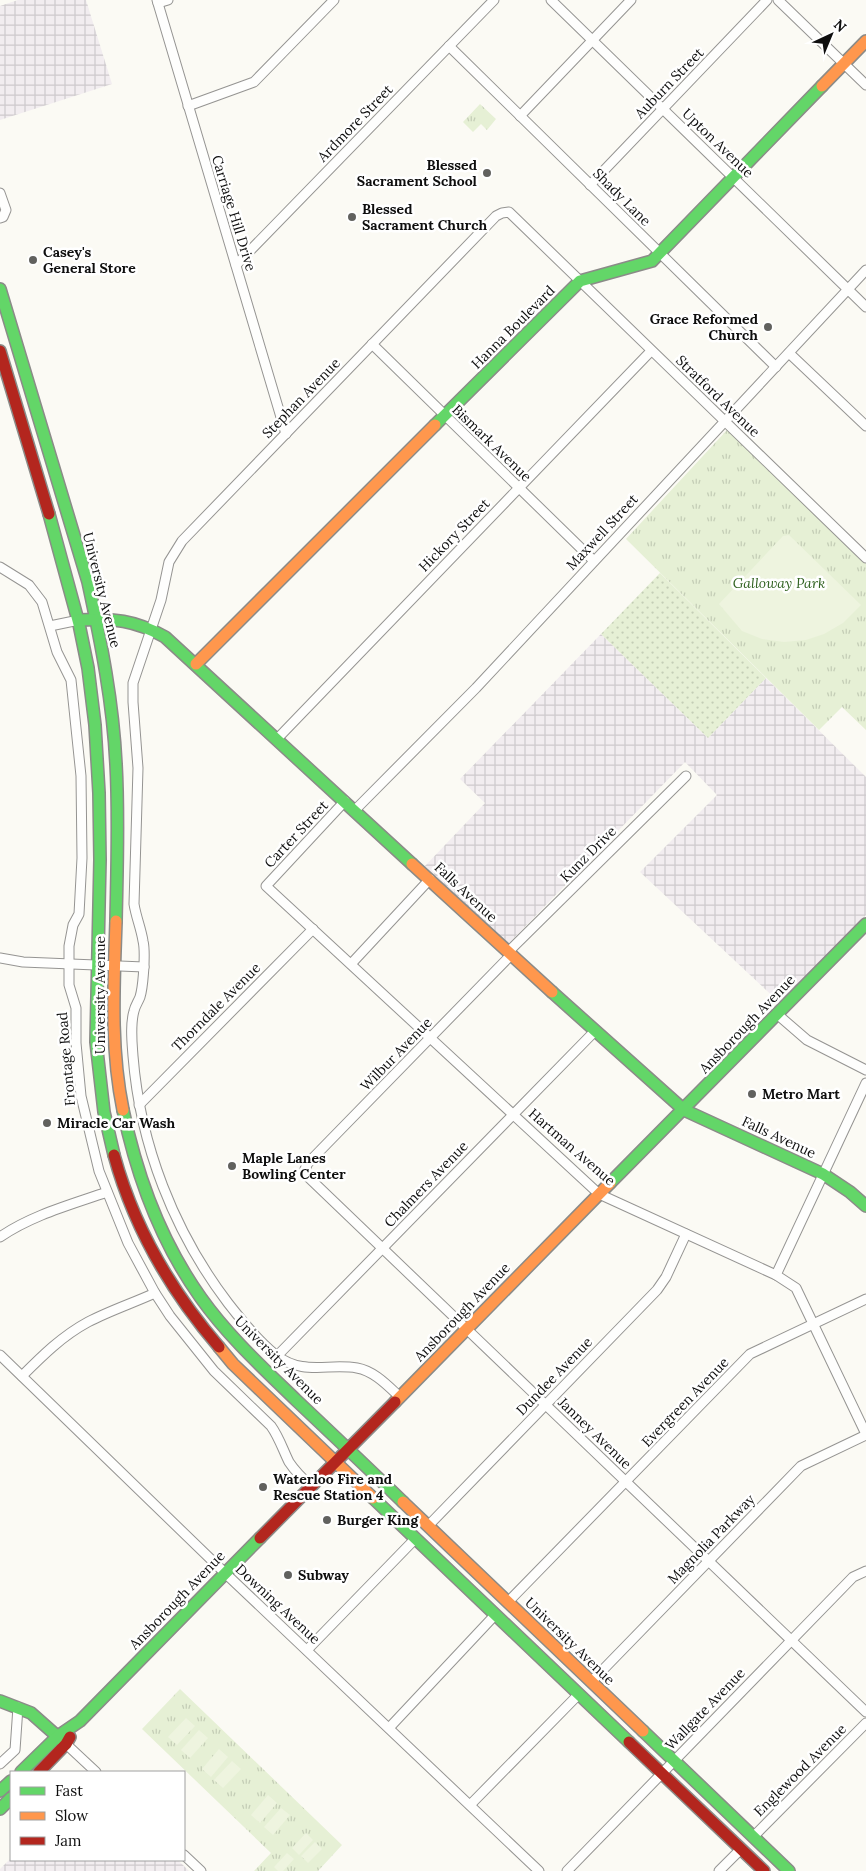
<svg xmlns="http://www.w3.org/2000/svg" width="866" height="1871" viewBox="0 0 866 1871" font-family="Lora,serif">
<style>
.industrial{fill:url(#industrial-grid)}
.grass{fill:url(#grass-dots)}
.park{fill:url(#park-tufts)}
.pitch{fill:#eef4df}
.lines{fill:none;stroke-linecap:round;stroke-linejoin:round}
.street-casing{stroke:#959492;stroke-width:11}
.fast-casing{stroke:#8b8b88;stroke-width:14}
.slow-casing{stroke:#8b8b88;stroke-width:14}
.jam-casing{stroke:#8b8b88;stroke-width:14}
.street{stroke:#fefefd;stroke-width:9}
.fast{stroke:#63d668;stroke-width:11}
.slow{stroke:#ff974d;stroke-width:11}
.jam{stroke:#b3261e;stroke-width:11}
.poi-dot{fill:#61615e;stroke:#fff;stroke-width:2}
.labels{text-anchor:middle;stroke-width:5;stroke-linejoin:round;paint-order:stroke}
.street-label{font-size:14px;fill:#0e0e0e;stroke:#fff}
.poi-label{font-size:14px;font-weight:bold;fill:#0e0e0e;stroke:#fff;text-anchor:start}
.park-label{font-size:14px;font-style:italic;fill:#326322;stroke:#fff}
</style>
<defs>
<pattern id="industrial-grid" width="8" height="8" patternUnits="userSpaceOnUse" patternTransform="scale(1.25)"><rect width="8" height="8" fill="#f2edf0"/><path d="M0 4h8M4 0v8" fill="none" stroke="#cecacd"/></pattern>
<pattern id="grass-dots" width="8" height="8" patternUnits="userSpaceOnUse" patternTransform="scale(1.25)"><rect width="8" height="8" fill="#e6f0d5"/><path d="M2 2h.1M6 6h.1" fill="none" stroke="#c4cdb6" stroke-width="1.8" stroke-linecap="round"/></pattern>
<pattern id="park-tufts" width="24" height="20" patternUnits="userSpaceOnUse" patternTransform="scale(1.25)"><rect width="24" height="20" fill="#e6f0d5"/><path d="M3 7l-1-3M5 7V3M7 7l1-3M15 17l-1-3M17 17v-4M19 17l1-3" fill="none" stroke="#c4cdb6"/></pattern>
</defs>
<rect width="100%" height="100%" fill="#fbfaf4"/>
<g class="industrial">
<polygon points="18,0 86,0 112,84 0,120 0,6"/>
<polygon points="601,634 708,738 766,678 866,777 866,915 781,1004 640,872 717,795 685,762 508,944 425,866 485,803 460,779"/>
<polygon points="11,1858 11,1860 178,1860 189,1871 0,1871 0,1869"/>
</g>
<polygon class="grass" points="660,573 766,678 708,738 601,634"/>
<g class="park">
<polygon points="480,104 496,119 487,130 481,124 473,132 463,122"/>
<polygon points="727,430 866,558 866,730 842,707 819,730 626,539"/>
<polygon points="180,1689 342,1845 318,1871 254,1871 271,1853 142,1729"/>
</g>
<g class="pitch">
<polygon points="789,535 861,605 843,623 824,634 806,640 784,642 762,639 742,631 719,604 783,536"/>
<polygon points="186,1718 195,1726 177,1745 168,1737"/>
<polygon points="199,1730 208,1738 190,1758 181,1750"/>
<polygon points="219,1749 228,1757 211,1777 202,1769"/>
<polygon points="232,1761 241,1769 223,1788 214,1780"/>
<polygon points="268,1795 277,1803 260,1823 251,1815"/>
<polygon points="281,1808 290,1815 273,1835 264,1827"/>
<polygon points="306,1833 313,1840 299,1855 292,1848"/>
<polygon points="315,1842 322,1849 308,1863 301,1856"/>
<polygon points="287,1853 294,1859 283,1871 278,1871 274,1867"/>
</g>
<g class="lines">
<defs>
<g id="street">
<polyline points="157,0 286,434"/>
<polyline points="551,0 866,307"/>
<polyline points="778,0 866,85"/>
<polyline points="158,3 168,0"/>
<polyline points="449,46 776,367"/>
<polyline points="188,106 254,82 334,0"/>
<polyline points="520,116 631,0"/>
<polyline points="590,185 767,0"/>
<polyline points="0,193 6,210 3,217 0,218"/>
<polyline points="236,265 494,0"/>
<polyline points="372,344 594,561"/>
<polyline points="789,353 866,426"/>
<path d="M0 567 29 585 42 602 57 652 71 680 81 776 82 858 79 914 73 925 69 946V985L76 1008V1043L81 1096 99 1171 128 1243 155 1293 170 1316 214 1371 271 1426C279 1437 283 1450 289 1462 295 1471 303 1479 311 1486"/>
<polyline points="50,626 79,620"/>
<polyline points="277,739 651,351"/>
<polyline points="345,801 266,886 599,1194 776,1275 796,1288 866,1434"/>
<polyline points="355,810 476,688 866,270"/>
<polyline points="508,952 686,776"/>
<polyline points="511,955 308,1163 305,1169 305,1174 866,1712"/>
<polyline points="0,958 23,962 144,967"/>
<polyline points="351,964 430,879"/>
<polyline points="777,1014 807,1040 866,1070"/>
<polyline points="139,1105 313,929"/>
<path d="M0 1237C32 1215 70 1205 107 1192"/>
<polyline points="776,1275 866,1083"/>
<polyline points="0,1355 225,1573 539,1871"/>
<polyline points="277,1356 595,1031"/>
<path d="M22 1376C42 1356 62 1336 88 1322 109 1311 133 1303 155 1293"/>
<path d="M400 1397C387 1385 374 1371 357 1368 328 1363 303 1376 276 1355 258 1341 242 1321 228 1303 174 1232 140 1145 133 1056 132 1042 130 1025 134 1011 135 1006 138 1002 140 997 143 987 143 977 144 967 144 958 145 949 143 941 141 928 136 917 134 904L138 768 133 702V683L161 600 169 562 182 541 496 216 502 213 509 212 866 558"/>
<polyline points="428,1526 657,1290 666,1277 686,1234"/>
<polyline points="508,1602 750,1354 866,1299"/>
<polyline points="307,1650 416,1538"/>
<polyline points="591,1682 801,1466 866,1435"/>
<polyline points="389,1728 495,1615"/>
<polyline points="66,1744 96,1772"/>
<polyline points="0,1764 15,1750 18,1707"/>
<polyline points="470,1805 579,1694"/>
<polyline points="753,1837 866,1723"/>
<polyline points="184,1855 201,1871"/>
<polyline points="567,1871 853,1577 866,1571"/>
<polyline points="719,1871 741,1849"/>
</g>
<g id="fast">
<path d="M0 289 88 582C101 642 113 702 116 764 119 816 117 868 116 921"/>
<polyline points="435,425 580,281 652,261 822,86"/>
<polyline points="49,514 79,624 88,668 95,725 99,793 100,860 96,1042 104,1112 114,1155"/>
<path d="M79 620C113 618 135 620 165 637L412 864"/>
<polyline points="552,992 684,1110 823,1174 850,1192 866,1206"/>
<path d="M123 1110C137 1177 161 1242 201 1298 228 1336 263 1368 296 1400 332 1434 368 1468 403 1502"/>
<polyline points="610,1183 866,924"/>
<polyline points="373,1498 629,1742"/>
<polyline points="0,1701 31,1713 66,1744"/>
<polyline points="643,1731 789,1871"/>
<polyline points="21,1772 58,1736 80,1721 260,1538"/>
<polyline points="0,1791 11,1781"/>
<polyline points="0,1809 11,1798"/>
</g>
<g id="slow">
<polyline points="822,86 866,41"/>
<polyline points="196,664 435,425"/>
<polyline points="412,864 552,992"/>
<path d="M116 921C114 984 110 1047 123 1110"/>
<polyline points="219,1347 233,1364 373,1498"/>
<polyline points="395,1402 610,1183"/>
<polyline points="403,1502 643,1731"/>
</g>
<g id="jam">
<polyline points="0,351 49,514"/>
<path d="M114 1155C134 1228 170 1290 219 1347"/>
<polyline points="260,1538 395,1402"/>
<polyline points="629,1742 764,1871"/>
<polyline points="39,1772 66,1744 70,1737"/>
</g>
</defs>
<use href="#street" class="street-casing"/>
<use href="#fast" class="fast-casing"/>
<use href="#slow" class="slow-casing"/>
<use href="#jam" class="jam-casing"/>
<use href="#street" class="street"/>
<use href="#fast" class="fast"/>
<use href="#slow" class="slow"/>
<use href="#jam" class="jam"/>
</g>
<g class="poi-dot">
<circle cx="487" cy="173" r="5"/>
<circle cx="352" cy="217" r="5"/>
<circle cx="33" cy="260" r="5"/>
<circle cx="768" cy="327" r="5"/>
<circle cx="752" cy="1094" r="5"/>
<circle cx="47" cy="1123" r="5"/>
<circle cx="232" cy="1166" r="5"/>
<circle cx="263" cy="1487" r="5"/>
<circle cx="327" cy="1520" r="5"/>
<circle cx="288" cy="1575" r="5"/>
</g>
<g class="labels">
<g class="street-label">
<text transform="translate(669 83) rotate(-46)" y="5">Auburn Street</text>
<text transform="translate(355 123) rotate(-46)" y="5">Ardmore Street</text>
<text transform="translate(718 143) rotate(44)" y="5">Upton Avenue</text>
<text transform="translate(622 197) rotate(45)" y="5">Shady Lane</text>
<text transform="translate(234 213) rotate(73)" y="5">Carriage Hill Drive</text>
<text transform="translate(513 327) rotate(-45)" y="5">Hanna Boulevard</text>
<text transform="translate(718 396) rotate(44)" y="5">Stratford Avenue</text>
<text transform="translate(301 398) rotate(-46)" y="5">Stephan Avenue</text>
<text transform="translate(492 443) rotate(44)" y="5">Bismark Avenue</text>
<text transform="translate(602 532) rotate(-47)" y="5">Maxwell Street</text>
<text transform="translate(454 535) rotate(-46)" y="5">Hickory Street</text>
<text transform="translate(102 590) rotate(76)" y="5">University Avenue</text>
<text transform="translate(296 834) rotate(-47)" y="5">Carter Street</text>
<text transform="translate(588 854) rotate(-45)" y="5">Kunz Drive</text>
<text transform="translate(466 892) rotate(43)" y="5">Falls Avenue</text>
<text transform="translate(100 995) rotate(-90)" y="5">University Avenue</text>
<text transform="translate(216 1007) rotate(-45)" y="5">Thorndale Avenue</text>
<text transform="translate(747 1024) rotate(-46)" y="5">Ansborough Avenue</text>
<text transform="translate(396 1054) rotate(-46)" y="5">Wilbur Avenue</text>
<text transform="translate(66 1059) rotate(-95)" y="5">Frontage Road</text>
<text transform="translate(779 1137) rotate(25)" y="5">Falls Avenue</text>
<text transform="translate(572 1147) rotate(41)" y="5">Hartman Avenue</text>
<text transform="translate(426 1184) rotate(-46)" y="5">Chalmers Avenue</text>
<text transform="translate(462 1312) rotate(-46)" y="5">Ansborough Avenue</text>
<text transform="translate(279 1360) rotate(45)" y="5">University Avenue</text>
<text transform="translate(554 1376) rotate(-46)" y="5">Dundee Avenue</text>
<text transform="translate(685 1402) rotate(-46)" y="5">Evergreen Avenue</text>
<text transform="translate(595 1433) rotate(44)" y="5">Janney Avenue</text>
<text transform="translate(711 1539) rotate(-46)" y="5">Magnolia Parkway</text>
<text transform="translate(177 1600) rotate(-46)" y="5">Ansborough Avenue</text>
<text transform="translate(278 1604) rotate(43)" y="5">Downing Avenue</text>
<text transform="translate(570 1641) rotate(44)" y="5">University Avenue</text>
<text transform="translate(705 1709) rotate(-46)" y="5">Wallgate Avenue</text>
<text transform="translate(800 1770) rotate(-45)" y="5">Englewood Avenue</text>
</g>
<g class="poi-label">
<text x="477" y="170" text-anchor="end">Blessed<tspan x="477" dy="16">Sacrament School</tspan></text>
<text x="362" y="214">Blessed<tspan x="362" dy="16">Sacrament Church</tspan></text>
<text x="43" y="257">Casey's<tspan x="43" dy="16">General Store</tspan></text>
<text x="758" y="324" text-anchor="end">Grace Reformed<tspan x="758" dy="16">Church</tspan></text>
<text x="762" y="1099">Metro Mart</text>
<text x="57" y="1128">Miracle Car Wash</text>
<text x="242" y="1163">Maple Lanes<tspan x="242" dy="16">Bowling Center</tspan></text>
<text x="273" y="1484">Waterloo Fire and<tspan x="273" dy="16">Rescue Station 4</tspan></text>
<text x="337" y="1525">Burger King</text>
<text x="298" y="1580">Subway</text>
</g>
<g class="park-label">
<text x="779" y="588">Galloway Park</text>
</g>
</g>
<rect x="10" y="1771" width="175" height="90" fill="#ffffff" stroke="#9f9f9f"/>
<rect x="20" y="1787" width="25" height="8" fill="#63d668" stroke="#9f9f9f"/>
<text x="55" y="1796" font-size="15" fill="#0e0e0e">Fast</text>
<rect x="20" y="1812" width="25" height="8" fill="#ff974d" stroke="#9f9f9f"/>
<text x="55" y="1821" font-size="15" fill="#0e0e0e">Slow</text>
<rect x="20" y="1837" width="25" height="8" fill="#b3261e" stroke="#9f9f9f"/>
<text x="55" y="1846" font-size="15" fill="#0e0e0e">Jam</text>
<g transform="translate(831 35) rotate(44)" stroke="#ffffff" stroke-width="4" paint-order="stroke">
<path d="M0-4L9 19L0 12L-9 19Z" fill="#0e0e0e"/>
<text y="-8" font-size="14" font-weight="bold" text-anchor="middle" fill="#0e0e0e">N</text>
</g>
</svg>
